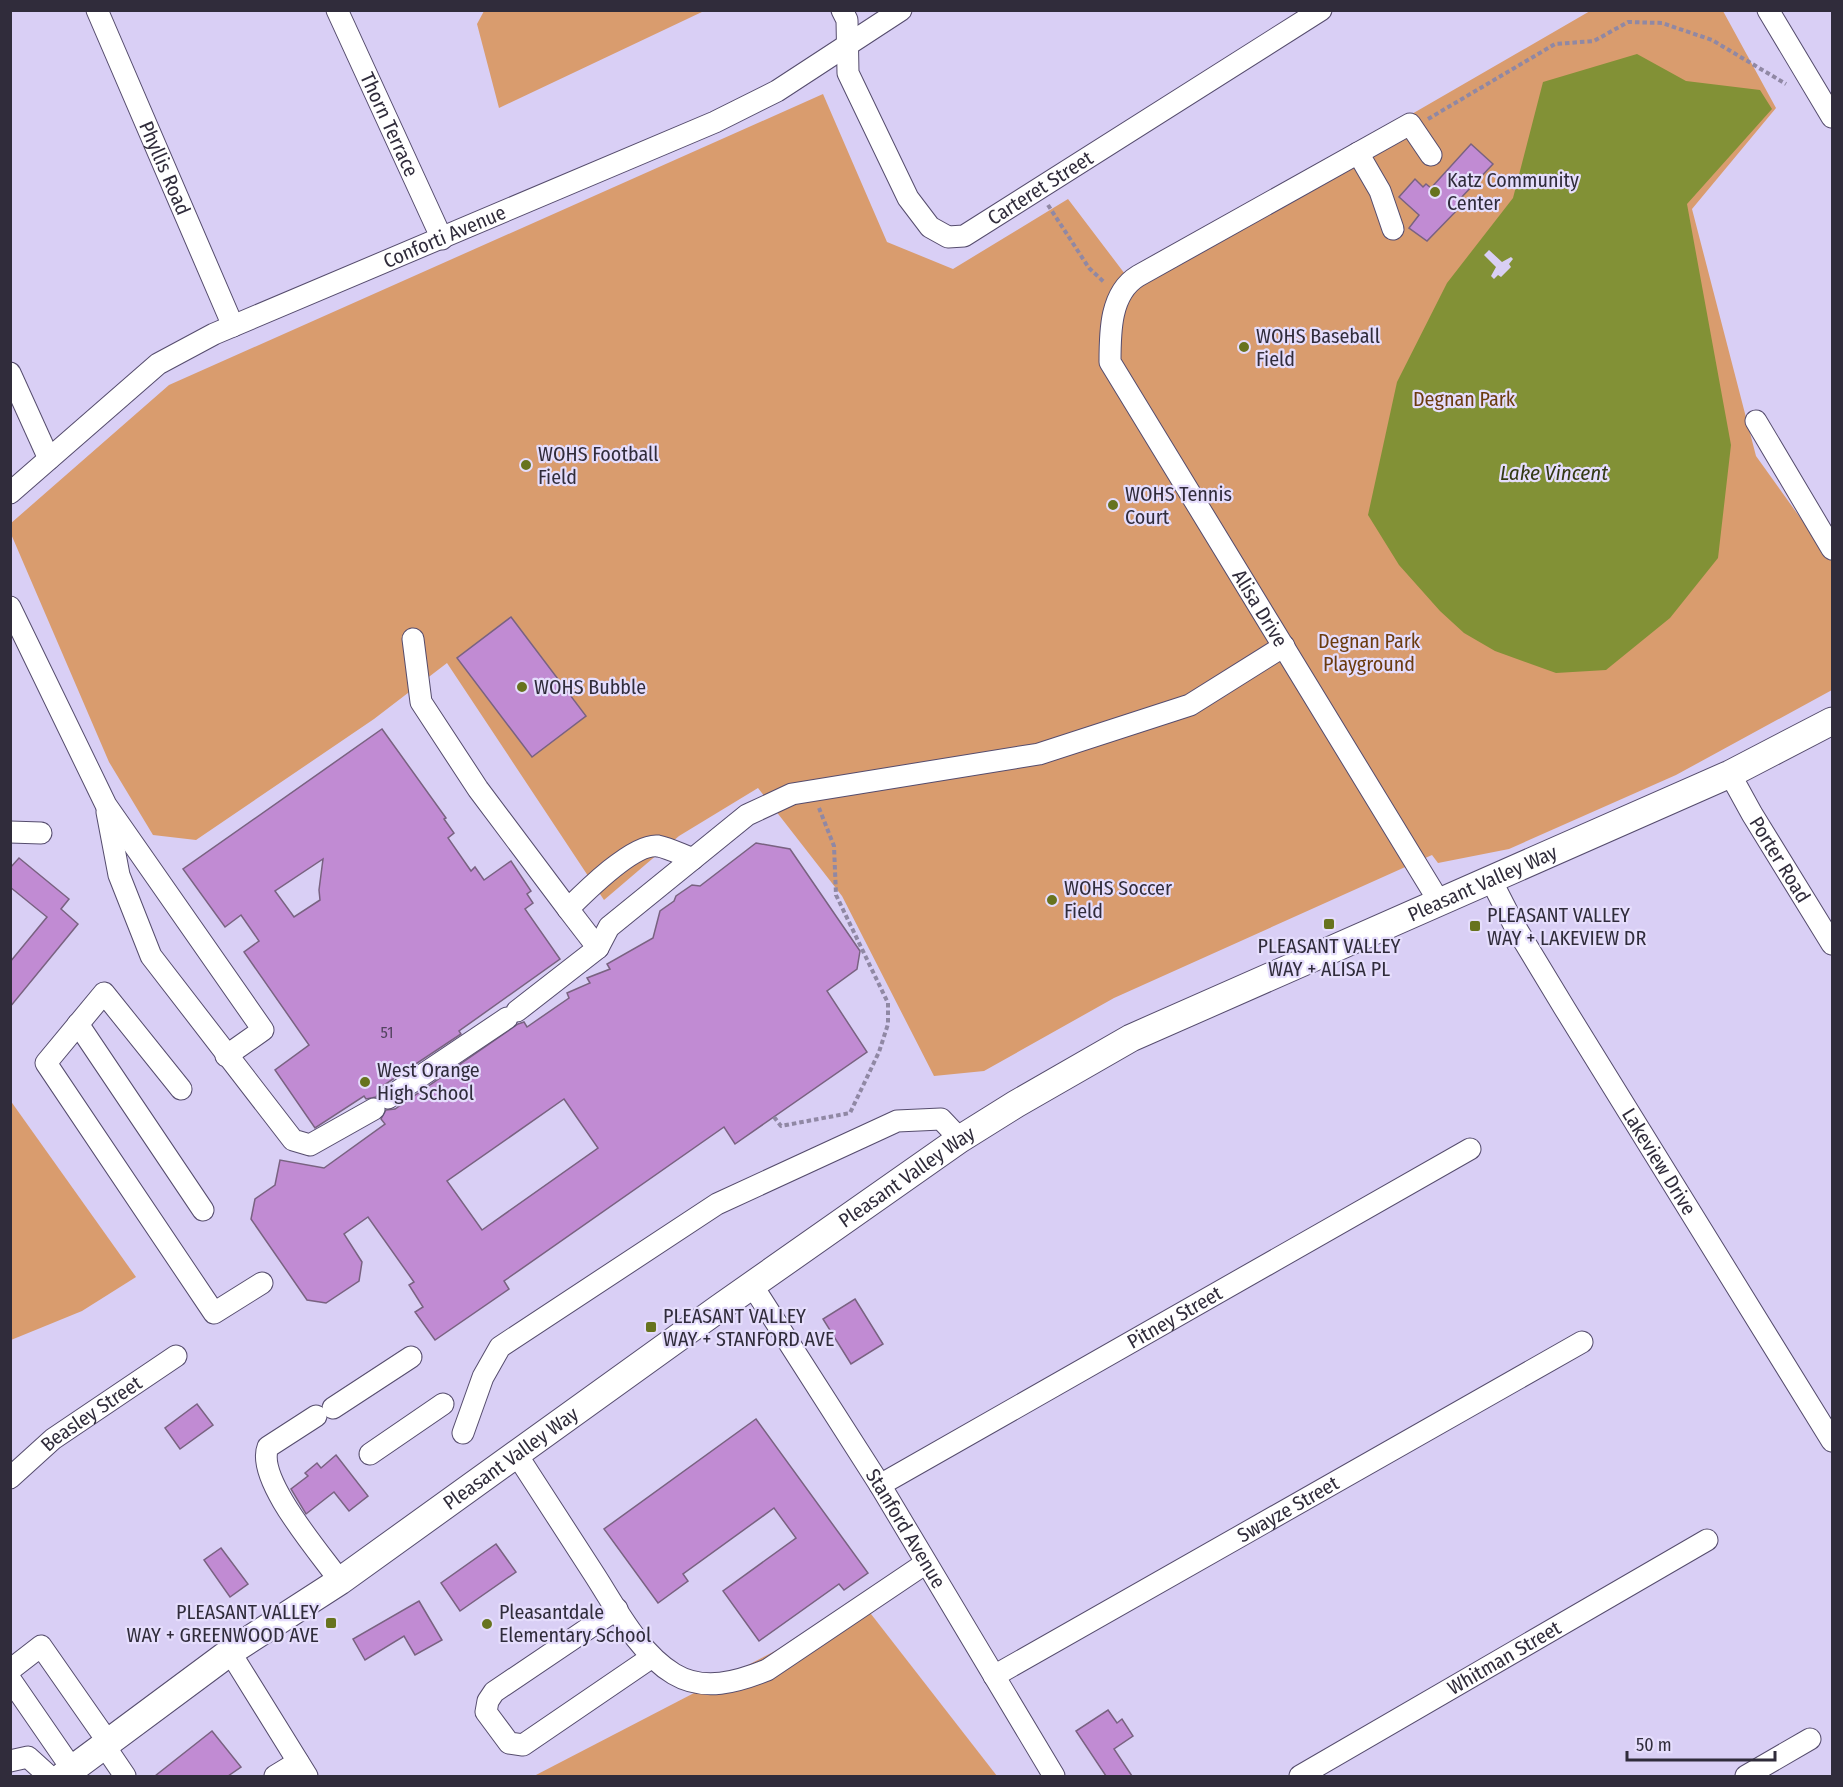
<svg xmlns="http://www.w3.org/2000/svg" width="1843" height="1787" viewBox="0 0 1843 1787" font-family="'Fira Sans Condensed',sans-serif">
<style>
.green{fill:#d99c6e}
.water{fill:#829136}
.pier{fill:#d9cff5}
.building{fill:#c18bd3;stroke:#796281;stroke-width:1.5;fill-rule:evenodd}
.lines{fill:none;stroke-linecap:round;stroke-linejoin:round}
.minor-casing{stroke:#554c6d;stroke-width:23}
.major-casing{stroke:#554c6d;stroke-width:29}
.path{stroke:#9088a4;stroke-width:4;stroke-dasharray:4.5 3;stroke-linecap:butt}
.minor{stroke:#fff;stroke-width:21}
.major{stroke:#fff;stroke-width:27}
.poi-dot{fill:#67731e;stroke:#e5ddfc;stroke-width:2}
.labels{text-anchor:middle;stroke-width:4.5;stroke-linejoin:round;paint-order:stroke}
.number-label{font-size:16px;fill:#544461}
.street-label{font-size:20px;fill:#302c3b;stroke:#e5ddfc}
.poi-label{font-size:20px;fill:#302c3b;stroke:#e5ddfc;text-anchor:start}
.park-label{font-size:20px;fill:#6b3b0e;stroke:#e5ddfc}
.water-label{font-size:21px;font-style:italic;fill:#333913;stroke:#e5ddfc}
</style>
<rect width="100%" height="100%" fill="#d9cff5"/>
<g class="green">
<polygon points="484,11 484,10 704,11 499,108 477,24"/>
<polygon points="1590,11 1723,11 1776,108 1692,209 1756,456 1832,562 1832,690 1676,775 1509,849 1438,863 1432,855 1114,998 984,1071 934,1076 842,896 758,788 679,836 604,900 447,663 374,719 196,840 153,835 109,762 11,534 10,524 169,385 823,94 887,242 953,269 1068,199 1128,278"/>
<polygon points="10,1100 136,1277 82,1311 11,1340"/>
<polygon points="864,1605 997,1776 534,1776"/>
</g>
<polygon class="water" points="1637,54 1686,81 1760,90 1772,109 1687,204 1731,445 1718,558 1670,618 1606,670 1556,673 1495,651 1464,633 1440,611 1399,565 1368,515 1397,382 1447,283 1513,198 1543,82"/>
<polygon class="pier" points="1489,250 1502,262 1511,257 1513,259 1509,264 1511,267 1501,277 1498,275 1494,279 1491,276 1496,267 1484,255"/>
<g class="building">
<polygon points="1471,144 1493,164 1458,201 1462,205 1427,241 1409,228 1419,215 1399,197 1415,179 1423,187 1426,184 1431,188"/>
<polygon points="511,617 586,716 532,757 457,658"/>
<path d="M382 729 446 818 444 819 454 833 448 838 471 871 475 867 484 880 511 861 531 891 527 894 533 903 525 909 560 959 459 1031 461 1034 381 1087 376 1097 366 1099 364 1096 315 1128 275 1070 309 1045 244 952 259 941 241 915 225 927 183 869ZM323 859 319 890 320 900 294 917 275 891Z"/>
<path d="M756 843 790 849 860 951 857 969 827 991 867 1052 735 1144 724 1127 504 1281 509 1289 435 1340 415 1312 423 1307 409 1285 414 1282 368 1217 344 1234 362 1262 359 1281 326 1303 307 1300 251 1219 255 1199 275 1185 280 1160 324 1168 385 1124 381 1119 386 1110 395 1109 518 1024 524 1022 527 1027 569 998 567 993 590 983 587 978 610 969 607 964 653 938 660 911 674 901 676 896 692 885 700 886ZM564 1099 598 1148 482 1230 447 1181Z"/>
<polygon points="19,858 69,899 61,909 78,924 10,1007 10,962 47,917 10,887 10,868"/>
<polygon points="855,1299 883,1344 851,1364 823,1319"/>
<polygon points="197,1404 213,1425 180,1449 165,1428"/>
<polygon points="756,1419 868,1573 844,1590 839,1584 759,1641 723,1591 796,1538 774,1508 683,1574 688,1581 658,1603 604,1529"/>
<polygon points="336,1455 368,1496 349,1511 334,1492 306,1514 291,1489 308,1476 305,1473 317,1463 321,1468"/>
<polygon points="496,1544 516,1572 460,1611 441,1583"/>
<polygon points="221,1548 248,1584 230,1597 204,1560"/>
<polygon points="419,1601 442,1640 415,1655 404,1636 365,1660 353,1639"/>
<polygon points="1108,1710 1117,1723 1122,1719 1133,1736 1114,1749 1132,1776 1106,1776 1076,1731"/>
<polygon points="212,1731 241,1767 228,1776 155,1776"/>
</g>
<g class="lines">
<defs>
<g id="minor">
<path id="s1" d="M97 10 233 326"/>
<path id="s2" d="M337 10 442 239"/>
<path id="s3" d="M842 10 847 20 848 73 908 198 930 227 948 237 964 236 1321 10"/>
<polyline points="1768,10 1832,117"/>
<polyline points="1358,153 1380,191 1393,229"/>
<path id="s4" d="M1431 155 1410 124 1138 276C1110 293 1110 332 1110 362L1440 903"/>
<polyline points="10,373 49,459"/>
<polyline points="1756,421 1832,549"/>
<path id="s5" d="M10 493 158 364 214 334 715 122 777 91 901 10"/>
<polyline points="10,607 106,805 263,1030 226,1056"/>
<path d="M413 639 421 702 478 789 568 909C585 892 634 843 658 846 669 848 682 855 693 859"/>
<path id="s6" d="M1730 774 1752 814 1832 944"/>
<polyline points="107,812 119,875 151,956 293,1140 310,1145 374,1109"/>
<polyline points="10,832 41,833"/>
<path id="s7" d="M1491 880 1513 923 1565 1009 1832 1441"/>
<polyline points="568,909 598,948"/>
<polyline points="517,1011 598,948 609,927 747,815 792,794 1039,754 1190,705 1284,646"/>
<polyline points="78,1024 203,1210"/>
<polyline points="181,1089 104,993 46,1063 214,1313 262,1283"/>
<polyline points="388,1098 507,1018"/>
<path id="s8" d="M752 1285 880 1485 1054 1776"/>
<polyline points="333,1408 411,1357"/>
<path d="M316 1416 268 1447C255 1479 321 1554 340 1581"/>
<polyline points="463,1433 483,1377 500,1347 717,1204 897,1121 941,1119 960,1139"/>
<polyline points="370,1454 443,1404"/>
<path d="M517 1455C543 1495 568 1534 594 1574 616 1608 639 1653 674 1674 704 1692 737 1682 767 1670L926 1563"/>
<path id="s9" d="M10 1478 53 1439 176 1356"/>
<path id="s10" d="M880 1485 1470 1149"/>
<polyline points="617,1609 494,1692 488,1701 486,1712 509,1743 523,1745 652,1657"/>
<polyline points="230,1652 307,1776"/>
<polyline points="10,1670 41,1646 108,1742"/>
<path id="s11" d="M994 1676 1582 1342"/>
<polyline points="10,1679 72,1769"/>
<polyline points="104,1745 125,1776"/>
<polyline points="10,1761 28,1757 49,1776"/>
<polyline points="275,1776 298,1762"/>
<path id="s12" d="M1300 1776 1707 1540"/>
<polyline points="1746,1776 1810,1739"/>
</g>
<g id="major">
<path id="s13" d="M63 1776 230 1652 340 1581 718 1309 960 1139 1016 1104 1131 1038 1730 774 1832 721"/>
</g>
</defs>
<use href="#minor" class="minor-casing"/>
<use href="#major" class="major-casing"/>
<g class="path">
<polyline points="1428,119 1555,44 1594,41 1628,22 1662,23 1712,40 1786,84"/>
<polyline points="1048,205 1089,268 1105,283"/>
<polyline points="774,1117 781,1126 850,1113 879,1052 888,1024 888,1003 836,895 834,846 819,808"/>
</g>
<use href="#minor" class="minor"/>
<use href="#major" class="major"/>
</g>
<g class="poi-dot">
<circle cx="1435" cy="192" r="6"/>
<circle cx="1244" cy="347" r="6"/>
<circle cx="526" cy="465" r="6"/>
<circle cx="1113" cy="505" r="6"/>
<circle cx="522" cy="687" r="6"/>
<circle cx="1052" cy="900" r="6"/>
<rect x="1323" y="918" width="12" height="12" rx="3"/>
<rect x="1469" y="920" width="12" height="12" rx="3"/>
<circle cx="365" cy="1082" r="6"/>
<rect x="645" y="1321" width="12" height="12" rx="3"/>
<rect x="325" y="1617" width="12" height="12" rx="3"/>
<circle cx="487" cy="1624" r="6"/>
</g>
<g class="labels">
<g class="number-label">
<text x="387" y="1038">51</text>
</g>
<g class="street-label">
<text dy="7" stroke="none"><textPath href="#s2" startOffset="126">Thorn Terrace</textPath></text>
<text dy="7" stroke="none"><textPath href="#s1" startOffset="172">Phyllis Road</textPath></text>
<text dy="7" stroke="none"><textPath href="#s3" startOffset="366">Carteret Street</textPath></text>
<text dy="7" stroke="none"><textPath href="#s5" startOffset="510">Conforti Avenue</textPath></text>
<text dy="7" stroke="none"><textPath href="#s4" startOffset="732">Alisa Drive</textPath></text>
<text dy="7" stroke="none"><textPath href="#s6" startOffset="99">Porter Road</textPath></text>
<text dy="7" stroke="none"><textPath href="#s13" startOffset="1683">Pleasant Valley Way</textPath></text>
<text dy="7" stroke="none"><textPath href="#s7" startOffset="328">Lakeview Drive</textPath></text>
<text dy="7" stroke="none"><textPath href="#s13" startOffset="1035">Pleasant Valley Way</textPath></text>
<text dy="7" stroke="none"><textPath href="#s10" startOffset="339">Pitney Street</textPath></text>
<text dy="7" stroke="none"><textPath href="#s9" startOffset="104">Beasley Street</textPath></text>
<text dy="7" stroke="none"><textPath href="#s13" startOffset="549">Pleasant Valley Way</textPath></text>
<text dy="7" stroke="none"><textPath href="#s11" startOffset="338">Swayze Street</textPath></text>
<text dy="7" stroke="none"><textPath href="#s8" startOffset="288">Stanford Avenue</textPath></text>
<text dy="7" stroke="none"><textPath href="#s12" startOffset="236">Whitman Street</textPath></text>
</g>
<g class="poi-label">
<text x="1447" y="187">Katz Community<tspan x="1447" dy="23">Center</tspan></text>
<text x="1256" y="343">WOHS Baseball<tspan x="1256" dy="23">Field</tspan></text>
<text x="538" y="461">WOHS Football<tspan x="538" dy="23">Field</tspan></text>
<text x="1125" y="501">WOHS Tennis<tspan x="1125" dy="23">Court</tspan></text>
<text x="534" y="694">WOHS Bubble</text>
<text x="1064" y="895">WOHS Soccer<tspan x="1064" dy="23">Field</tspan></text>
<text x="1487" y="922">PLEASANT VALLEY<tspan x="1487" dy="23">WAY + LAKEVIEW DR</tspan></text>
<text x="1329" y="953" text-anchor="middle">PLEASANT VALLEY<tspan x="1329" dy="23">WAY + ALISA PL</tspan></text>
<text x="377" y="1077">West Orange<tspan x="377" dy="23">High School</tspan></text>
<text x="663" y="1323">PLEASANT VALLEY<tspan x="663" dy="23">WAY + STANFORD AVE</tspan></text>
<text x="319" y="1619" text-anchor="end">PLEASANT VALLEY<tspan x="319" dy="23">WAY + GREENWOOD AVE</tspan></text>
<text x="499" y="1619">Pleasantdale<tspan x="499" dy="23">Elementary School</tspan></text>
</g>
<g class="park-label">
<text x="1464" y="406">Degnan Park</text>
<text x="1369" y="648">Degnan Park<tspan x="1369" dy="23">Playground</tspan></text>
</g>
<g class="water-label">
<text x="1554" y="480">Lake Vincent</text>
</g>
</g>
<rect width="1843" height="1787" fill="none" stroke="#302c3b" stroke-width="24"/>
<path d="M1627 1751v9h148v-9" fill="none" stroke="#302c3b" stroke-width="3"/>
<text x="1636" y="1751" font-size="18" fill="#302c3b" stroke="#e5ddfc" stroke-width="4.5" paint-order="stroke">50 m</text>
</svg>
